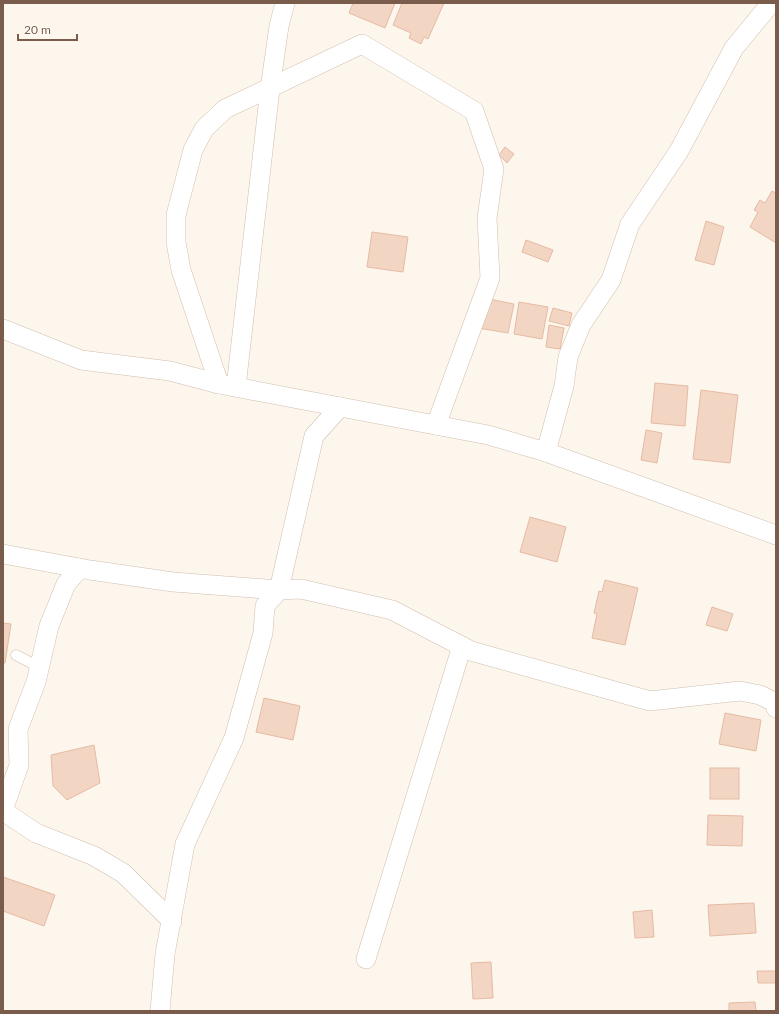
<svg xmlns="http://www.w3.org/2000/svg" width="779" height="1014" viewBox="0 0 779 1014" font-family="Lato,sans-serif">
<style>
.building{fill:#f3d5c3;stroke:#e6bba3}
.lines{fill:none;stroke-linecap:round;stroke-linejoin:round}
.service-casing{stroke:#d1beb0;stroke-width:11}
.minor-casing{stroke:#d1beb0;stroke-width:20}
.service{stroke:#fff;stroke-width:10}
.minor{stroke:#fff;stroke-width:19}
</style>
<rect width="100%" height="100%" fill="#fdf6ec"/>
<g class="building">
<polygon points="353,3 395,3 385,28 349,13"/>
<polygon points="402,3 444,3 428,39 424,37 421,44 409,38 411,33 393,25"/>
<polygon points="505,147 514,154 507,163 499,155"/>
<polygon points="772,191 776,193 776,243 750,227 758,212 754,210 760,200 765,203"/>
<polygon points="706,221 724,227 714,265 695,260"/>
<polygon points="372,232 408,237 403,272 367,267"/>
<polygon points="526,240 553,250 548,262 522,252"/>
<polygon points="489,299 514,304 508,333 478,328 480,319 485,320"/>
<polygon points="519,302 548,307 542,339 514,334"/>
<polygon points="553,308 572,313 569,326 549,321"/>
<polygon points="549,325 564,328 560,349 546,347"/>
<polygon points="655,383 688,386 685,426 651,423"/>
<polygon points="701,390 738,395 730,463 693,459"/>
<polygon points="646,430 662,433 657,463 641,460"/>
<polygon points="530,517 566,527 557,562 520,552"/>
<polygon points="605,580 638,588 625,645 592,638 597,614 594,613 599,591 602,592"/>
<polygon points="712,607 733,614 727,631 706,625"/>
<polygon points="3,623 11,624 5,663 3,663"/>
<polygon points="264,698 300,706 293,740 256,732"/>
<polygon points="725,713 761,720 756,751 719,744"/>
<polygon points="94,745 100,783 67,800 53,786 51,755"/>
<rect x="710" y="768" width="29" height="31"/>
<polygon points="708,815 743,816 742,846 707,845"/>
<polygon points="3,877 55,895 44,926 3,911"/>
<polygon points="754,903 756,933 710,936 708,905"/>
<polygon points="652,910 654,937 635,938 633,912"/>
<polygon points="491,962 493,998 473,999 471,963"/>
<polygon points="757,971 776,971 776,983 758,983"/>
<polygon points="755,1002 756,1011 729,1011 729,1003"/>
</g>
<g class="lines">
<defs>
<polyline id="service" points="16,655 39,667"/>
<g id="minor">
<polyline points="3,329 81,360 170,371 219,384 488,435 546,452 776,535"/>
<polyline points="219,384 181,270 176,242 176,215 193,150 204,129 225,109 362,44 474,111 494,169 487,218 490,278 436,425"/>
<polyline points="236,387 270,89 279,26 285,3"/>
<polyline points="546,452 564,386 568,357 581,325 611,280 630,224 679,151 734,48 771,3"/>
<polyline points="3,554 90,570 173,582 279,590 301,589 392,610 471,651 650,701 740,691 760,695 776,703 776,708"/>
<polyline points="3,810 19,765 18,729 36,682 49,626 66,584 80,568"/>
<polyline points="3,811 36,833 94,856 123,873 172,921"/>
<polyline points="366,959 462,646"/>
<polyline points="160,1011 165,954 185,844 234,738 263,633 265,606 279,590 314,436 340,407"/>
</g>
</defs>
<use href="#service" class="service-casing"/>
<use href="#minor" class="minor-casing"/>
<use href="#service" class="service"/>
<use href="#minor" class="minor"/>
</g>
<rect width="779" height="1014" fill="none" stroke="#7a5c4d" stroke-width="8"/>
<path d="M18 34v6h59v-6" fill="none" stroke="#7a5c4d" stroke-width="2"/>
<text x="24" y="34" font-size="12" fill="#7a5c4d" stroke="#fffaf3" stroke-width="3" paint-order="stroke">20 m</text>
</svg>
